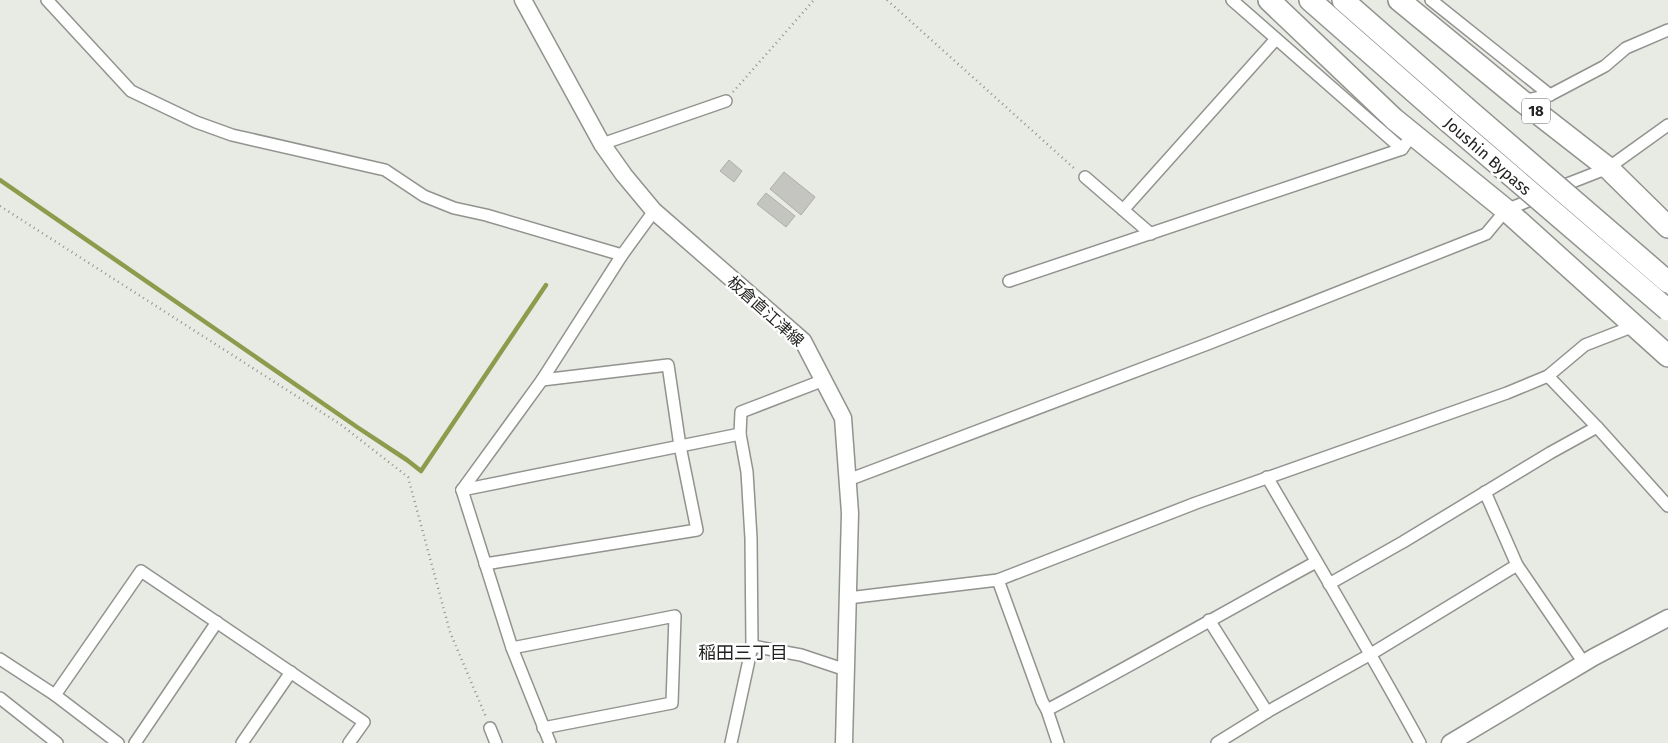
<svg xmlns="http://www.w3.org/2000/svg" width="1668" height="743" viewBox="0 0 1668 743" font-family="'Fira Sans','Noto Sans JP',sans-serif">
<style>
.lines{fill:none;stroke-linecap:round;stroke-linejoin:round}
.stream{stroke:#8c9c4c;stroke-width:4.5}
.building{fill:#c4c5c0;stroke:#adaea9}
.street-casing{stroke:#91938e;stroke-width:14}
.secondary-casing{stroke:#91938e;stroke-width:19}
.highway-casing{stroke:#91938e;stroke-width:24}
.path{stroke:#92938e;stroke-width:2.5;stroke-dasharray:1 4;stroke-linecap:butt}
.street{stroke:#fff;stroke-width:11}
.secondary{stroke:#fff;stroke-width:16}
.highway{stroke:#fff;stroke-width:21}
.highway-bridge-casing{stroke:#91938e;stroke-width:24;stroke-linecap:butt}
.highway-bridge{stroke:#fff;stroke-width:21}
.labels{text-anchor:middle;stroke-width:5;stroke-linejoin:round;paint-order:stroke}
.shield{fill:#fff;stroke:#656564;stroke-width:1}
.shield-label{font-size:15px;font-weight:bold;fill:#232321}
.street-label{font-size:16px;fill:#232321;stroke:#fff}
.neighbourhood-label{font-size:18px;fill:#232321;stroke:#fff}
</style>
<rect width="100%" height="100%" fill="#e8eae4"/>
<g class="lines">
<polyline class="stream" points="0,180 357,427 407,460 421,471 546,285"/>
</g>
<g class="building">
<polygon points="729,160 742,171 734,182 720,171"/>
<polygon points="784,172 815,197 801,215 770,189"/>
<polygon points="766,193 795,216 786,227 757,204"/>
</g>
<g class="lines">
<defs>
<g id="street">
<polyline points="47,0 131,91 196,122 232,135 385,170 424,196 454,208 486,215 622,255"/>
<polyline points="1232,0 1402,149"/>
<polyline points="1431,0 1550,95"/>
<polyline points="1522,101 1550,95 1605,66 1626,48 1668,30"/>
<polyline points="602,144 726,101"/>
<polyline points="1085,177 1151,234"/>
<polyline points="1557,188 1608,168 1668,125"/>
<polyline points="1123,210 1276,39"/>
<polyline points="1009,281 1402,149 1412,135"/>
<polyline points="1548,376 1597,427 1668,506"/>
<path d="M1267 477C1319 566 1371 653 1420 743"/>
<polyline points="848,480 1210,343 1486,234 1506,210 1538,197"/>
<polyline points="462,490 542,380 622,255 654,211"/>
<polyline points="462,490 740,434"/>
<polyline points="462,490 512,648 550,743"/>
<polyline points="1485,492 1517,565 1584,663"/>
<polyline points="485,564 697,530 680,446 668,365 542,380"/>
<polyline points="998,580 1042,701 1047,710 1058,743"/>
<polyline points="1329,584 1403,542 1550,453 1597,427"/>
<polyline points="848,598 998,580 1196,503 1507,393 1548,376 1585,345 1634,326"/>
<polyline points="1209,620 1267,712"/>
<polyline points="752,646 801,655 846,670"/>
<polyline points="512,648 675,616 672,703 543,728"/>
<polyline points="0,659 55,695 118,743"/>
<polyline points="55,695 141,571 364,722 349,743"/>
<polyline points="0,698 57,743"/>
<path d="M1047 710C1138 662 1226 611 1316 562"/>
<polyline points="490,728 496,743"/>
<polyline points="135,743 217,622"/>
<polyline points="242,743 291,672"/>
<polyline points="731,743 752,646 751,538 747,472 740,434 741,412 824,380"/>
<polyline points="1217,743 1267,712 1371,654 1517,565"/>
</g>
<g id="secondary">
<polyline points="523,0 602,144 624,175 654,211 803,341 843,418 850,513 844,743"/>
<polyline points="1450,743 1594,657 1668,618"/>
</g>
<g id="highway">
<polyline points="1269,0 1394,119 1506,210 1668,356"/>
<polyline points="1310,0 1450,123"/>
<polyline points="1343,0 1465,107"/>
<polyline points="1399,0 1522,101 1608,168 1668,227"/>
</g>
</defs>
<use href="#street" class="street-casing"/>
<use href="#secondary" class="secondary-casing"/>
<use href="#highway" class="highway-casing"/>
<g class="path">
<polyline points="887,0 1076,170"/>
<polyline points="733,92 814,0"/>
<polyline points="0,206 340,424 408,477 450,632 486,717"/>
</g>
<use href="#street" class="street"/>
<use href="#secondary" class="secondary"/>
<use href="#highway" class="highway"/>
<defs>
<g id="highway-bridge">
<polyline points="1465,107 1668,282"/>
<polyline points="1450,123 1668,310"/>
</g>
</defs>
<use href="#highway-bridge" class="highway-bridge-casing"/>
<use href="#highway-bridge" class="highway-bridge"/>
</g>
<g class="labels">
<rect class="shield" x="1522" y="98.5" width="28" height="25" rx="4"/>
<g class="shield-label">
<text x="1536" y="116">18</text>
</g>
<g class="street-label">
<text transform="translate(1488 156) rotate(41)" y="6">Joushin Bypass</text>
<text transform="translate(766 311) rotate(42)" y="6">板倉直江津線</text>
</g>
<g class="neighbourhood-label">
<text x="743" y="659">稲田三丁目</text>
</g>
</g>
</svg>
